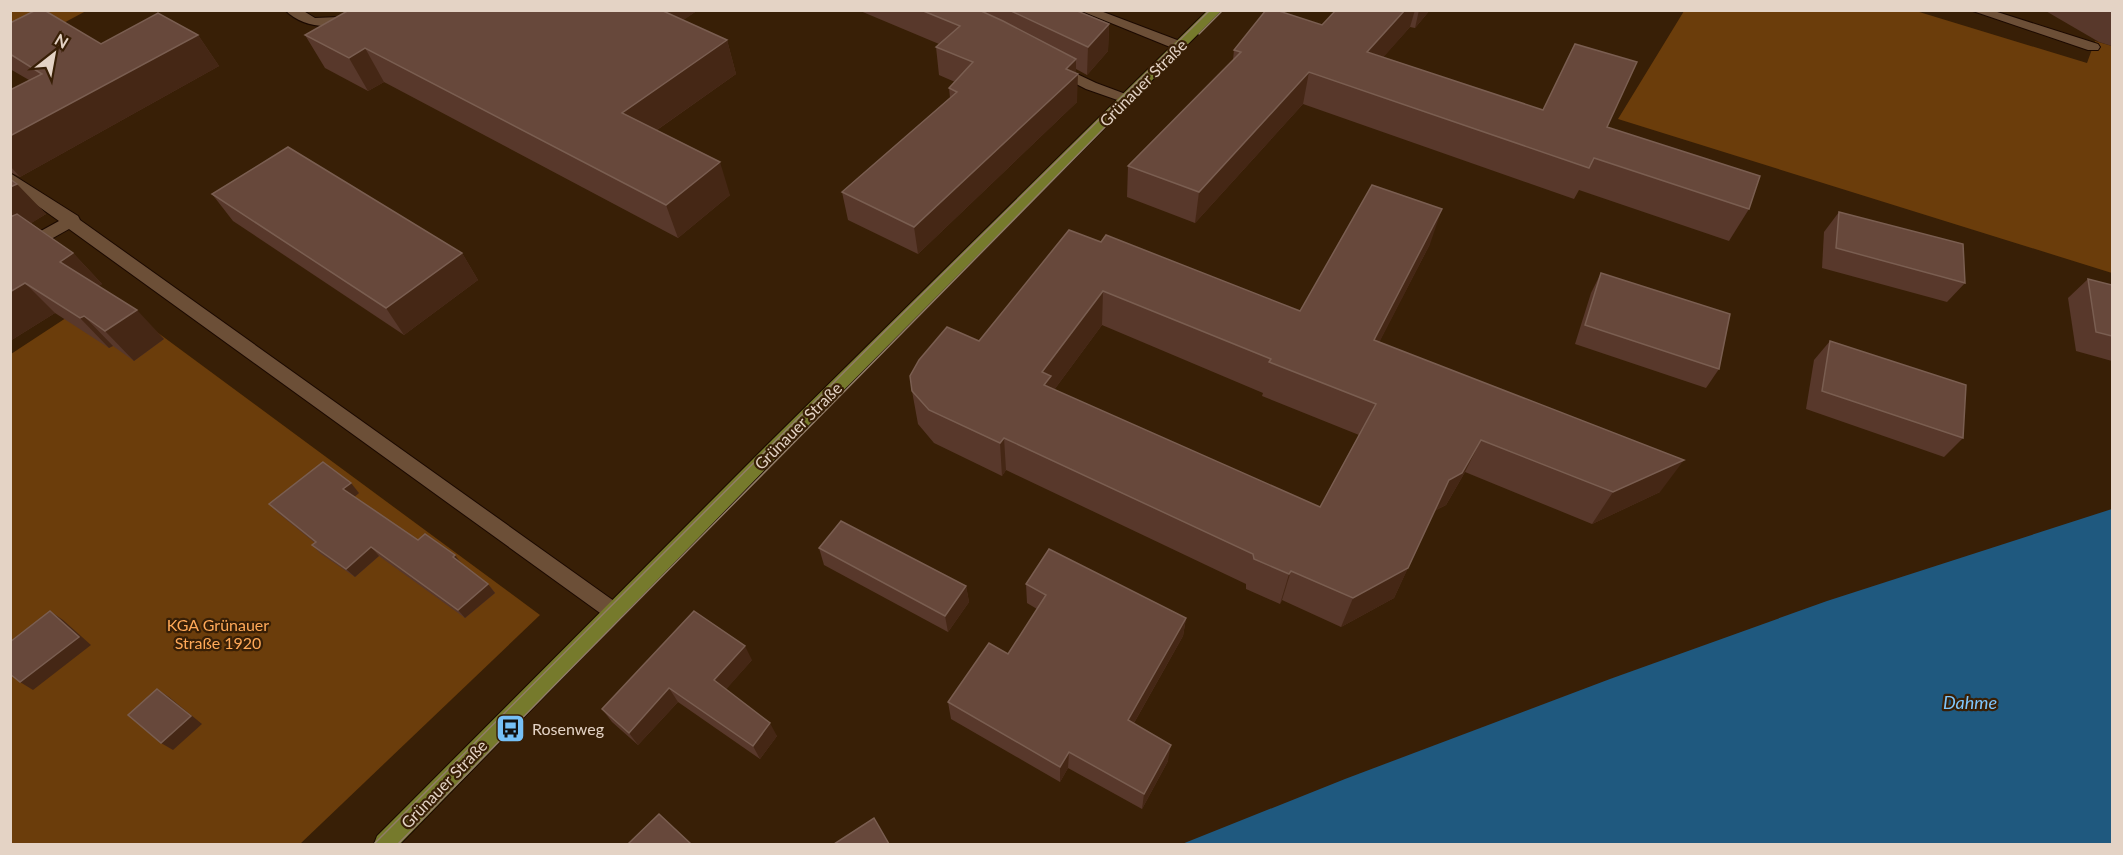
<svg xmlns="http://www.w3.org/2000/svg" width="2123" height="855" viewBox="0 0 2123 855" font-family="Lato,sans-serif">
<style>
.green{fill:#6b3d0b}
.water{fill:#1f597f}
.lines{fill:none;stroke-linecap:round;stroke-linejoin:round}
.minor-casing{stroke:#1b0900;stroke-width:2}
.major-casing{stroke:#1b0900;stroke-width:2}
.minor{fill:#6c4f37;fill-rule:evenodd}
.major{fill:#767a2c;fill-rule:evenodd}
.tram{stroke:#917c68;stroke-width:1.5}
.wall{fill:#58382b;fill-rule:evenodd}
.shaded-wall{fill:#452715}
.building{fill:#67483b;stroke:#7a5e51;stroke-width:1.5;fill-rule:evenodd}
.labels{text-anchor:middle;stroke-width:4.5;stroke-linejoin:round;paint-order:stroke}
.street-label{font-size:16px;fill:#e4d3c5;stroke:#381f06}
.park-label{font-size:16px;fill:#ffa958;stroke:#381f06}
.poi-label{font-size:16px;fill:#e4d3c5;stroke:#381f06;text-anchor:start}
.water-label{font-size:18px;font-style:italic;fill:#7fc6fc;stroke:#381f06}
</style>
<rect width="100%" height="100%" fill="#381f06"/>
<g class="green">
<polygon points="11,11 86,11 11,51"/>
<polygon points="1684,11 1916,11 2087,63 2095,41 2112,46 2112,273 1618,119"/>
<polygon points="104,293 540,615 300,844 11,844 11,354"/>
</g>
<polygon class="water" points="2112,509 2112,844 1182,844 1345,779 1610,679 1827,601"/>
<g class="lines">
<defs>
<g id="minor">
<path d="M285 10H302L315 18 339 17 349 10H365C344 32 306 31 285 10Z"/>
<polygon points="1079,10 1098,10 1185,43 1187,46 1180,50 1175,49"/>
<polygon points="1970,10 1991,10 2098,44 2100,47 2098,50 2088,50"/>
<polygon points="1056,64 1096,83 1131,96 1133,99 1126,103 1086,89 1051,71 1049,68 1051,65"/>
<polygon points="10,173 78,216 80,220 621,606 624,612 621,618 614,621 607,618 69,229 10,262 10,248 59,221 10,186"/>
</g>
<polygon id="major" points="1208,10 1222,10 785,449 400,844 374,844 377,836 773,439"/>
</defs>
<use href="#minor" class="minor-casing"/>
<use href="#major" class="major-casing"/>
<use href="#minor" class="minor"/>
<use href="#major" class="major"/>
<g class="tram">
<polyline points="1199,34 1223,10"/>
<polyline points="374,844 886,330 1210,10"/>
<polyline points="398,844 1112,120"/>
</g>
</g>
<g class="wall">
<polygon points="349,10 698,10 683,20 727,40 736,74 657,130 730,195 678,238 384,82 368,91 325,68 305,35"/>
<polygon points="858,10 1075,10 1109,24 1108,51 1087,75 1076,69 1077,102 918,254 848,220 842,192 950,98 949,88 955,82 939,75 936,47 939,44"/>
<polygon points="1336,10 1430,10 1415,28 1410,27 1383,57 1543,110 1607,127 1749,209 1729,241 1579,190 1574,199 1303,104 1195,223 1127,197 1128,166 1233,60 1234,50 1322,25"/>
<polygon points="2044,10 2112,10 2112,46 2099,42"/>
<polygon points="10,23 101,44 198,35 219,66 20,177 10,172 10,90 29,80 10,69"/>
<polygon points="10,179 46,214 31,223 73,253 102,284 98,286 164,339 134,361 113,346 109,348 55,313 10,341"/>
<polygon points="212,194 462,253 478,280 404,335 233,221"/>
<polygon points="1839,212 1965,283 1947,302 1822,268 1824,232"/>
<path d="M1101 242 1300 311 1430 244 1379 342 1660 492 1592 524 1465 472 1446 505 1434 511 1394 598 1341 627 1282 600 1280 604 1246 589V584L1006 470 1002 476 934 443 918 424 912 391 979 341ZM1102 325 1263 393 1262 396 1359 435 1320 507 1054 390Z"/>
<polygon points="1601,273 1719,369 1706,388 1575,344 1591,293"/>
<polygon points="2088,279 2112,285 2112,361 2076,351 2068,298"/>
<polygon points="1830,341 1963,438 1944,457 1806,409 1814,360"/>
<polygon points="359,493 354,497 418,540 462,564 488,584 495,593 465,618 379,556 355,577 321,554 312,545 315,543 278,513 269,504"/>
<polygon points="819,548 966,586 969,602 948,632 824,565"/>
<polygon points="1026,584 1186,618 1183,636 1134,723 1168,761 1142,809 1068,768 1060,782 951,719 948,702 1008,654 1037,609 1027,603"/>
<polygon points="752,660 726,689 777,736 760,759 678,702 638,745 612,722 602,709"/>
</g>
<g class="shaded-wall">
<polygon points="649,10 698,10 658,38"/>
<polygon points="1405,10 1415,10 1410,27 1360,84 1367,52"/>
<polygon points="1419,10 1430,10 1415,28"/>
<polygon points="1109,24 1108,51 1087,75 1088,47"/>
<polygon points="198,35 219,66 20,177 10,166 10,136"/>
<polygon points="727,40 736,74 634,146 622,113"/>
<polygon points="365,48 384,82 368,91 349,58"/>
<polygon points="1076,59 1076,75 1078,74 1077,102 918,254 914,227"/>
<polygon points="1309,72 1303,104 1195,223 1199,192"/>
<polygon points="720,162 730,195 678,238 666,205"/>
<polygon points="17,184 46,214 25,227 10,245 10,187"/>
<polygon points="1442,209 1430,244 1363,374 1374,340"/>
<polygon points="73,253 102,284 89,292 60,262"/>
<polygon points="462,253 478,280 404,335 386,308"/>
<polygon points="25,283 55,313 10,341 10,292"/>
<polygon points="1103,291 1102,325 1051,394 1045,418 1042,372"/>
<polygon points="137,310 164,339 134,361 105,331"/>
<polygon points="84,316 113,346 109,348 80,318"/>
<polygon points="1004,438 1006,470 1002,476 1000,443"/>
<polygon points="1481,440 1465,472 1446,505 1434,511 1449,480"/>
<polygon points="1684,460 1660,492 1592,524 1613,492"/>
<polygon points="351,483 359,493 352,499 343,489"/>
<polygon points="371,547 379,556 355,577 346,569"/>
<polygon points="455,555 462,564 453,557"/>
<polygon points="1408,568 1394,598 1341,627 1353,598"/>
<polygon points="1291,571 1282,600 1280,604 1289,574"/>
<polygon points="488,584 495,593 465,618 458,610"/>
<polygon points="966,586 969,602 948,632 945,616"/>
<polygon points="50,611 63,620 91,645 33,690 20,682"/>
<polygon points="1186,618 1183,636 1126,737 1128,720"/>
<polygon points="745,646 752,660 722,694 714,680"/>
<polygon points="669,688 678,702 638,745 629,733"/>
<polygon points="157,689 169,697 202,724 173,750 161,743"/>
<polygon points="770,723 777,736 760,759 753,746"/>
<polygon points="1171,745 1168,761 1142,809 1144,794"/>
<polygon points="1069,752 1068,768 1060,782 1060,767"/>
</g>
<g class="building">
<polygon points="36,10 44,10 101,44 158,13 198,35 10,136 10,90 42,74 10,54 10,23"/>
<polygon points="349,10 661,10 727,40 622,113 720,162 666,205 365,48 349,58 305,35"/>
<polygon points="921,10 979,10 1003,21 1076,59 1066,69 1078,74 914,227 842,192 957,92 949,88 973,62 936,47 960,26"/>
<polygon points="1009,10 1075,10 1109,24 1088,47"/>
<polygon points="1266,10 1276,10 1322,25 1336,10 1405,10 1367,52 1543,110 1575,44 1637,62 1607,127 1760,176 1749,209 1594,158 1589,168 1309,72 1199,192 1128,166 1241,52 1234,50"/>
<polygon points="288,147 462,253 386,308 212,194"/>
<polygon points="10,179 17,184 10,187"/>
<path d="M1372 185 1442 209 1374 340 1684 460 1613 492 1481 440 1462 473 1449 480 1408 568 1353 598 1291 571 1289 574 1254 559 1253 554 1004 438 1000 443 929 410 912 391 910 376 919 360 947 327 979 341 1069 230 1101 242 1106 235 1300 311ZM1103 291 1271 359 1269 362 1376 404 1320 507 1044 385 1051 376 1042 372Z"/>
<polygon points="1839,212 1963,244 1965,283 1836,248"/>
<polygon points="17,214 73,253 60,262 137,310 105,331 84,316 80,318 25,283 10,292 10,217"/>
<polygon points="1601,273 1730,314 1719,369 1585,325"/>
<polygon points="2088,279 2112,285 2112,336 2096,332"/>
<polygon points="1830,341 1966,385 1963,438 1822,391"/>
<polygon points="323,462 351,483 343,489 418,540 425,534 455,555 453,557 488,584 458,610 371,547 346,569 312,545 316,542 269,504"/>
<polygon points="841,521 966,586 945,616 819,548"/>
<polygon points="1049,549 1186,618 1128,720 1171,745 1144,794 1069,752 1060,767 948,702 989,643 1008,654 1046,595 1026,584"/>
<polygon points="50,611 79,637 20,682 10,674 10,642"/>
<polygon points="694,611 745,646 714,680 770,723 753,746 669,688 629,733 602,709"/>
<polygon points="157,689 191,716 161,743 128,715"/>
<polygon points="659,814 691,844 628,844"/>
<polygon points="874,818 889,844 834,844"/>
</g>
<defs>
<symbol id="bus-square" viewBox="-11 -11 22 22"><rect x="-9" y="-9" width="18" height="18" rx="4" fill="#76c0f6" stroke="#381f06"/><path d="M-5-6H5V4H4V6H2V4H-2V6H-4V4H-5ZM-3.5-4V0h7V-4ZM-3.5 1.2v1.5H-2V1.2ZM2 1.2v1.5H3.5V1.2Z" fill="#111"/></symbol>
</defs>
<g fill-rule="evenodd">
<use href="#bus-square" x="494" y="712" width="33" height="33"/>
</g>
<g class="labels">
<g class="street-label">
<text transform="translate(1143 83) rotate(-45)" y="6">Grünauer Straße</text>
<text transform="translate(798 426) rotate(-45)" y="6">Grünauer Straße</text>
<text transform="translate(444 784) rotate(-46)" y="6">Grünauer Straße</text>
</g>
<g class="park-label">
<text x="218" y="631">KGA Grünauer<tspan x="218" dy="18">Straße 1920</tspan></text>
</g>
<g class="poi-label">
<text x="532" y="735">Rosenweg</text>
</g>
<g class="water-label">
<text x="1970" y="709">Dahme</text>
</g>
</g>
<rect width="2123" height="855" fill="none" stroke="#e4d3c5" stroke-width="24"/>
<g transform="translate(54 54) rotate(31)" stroke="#381f06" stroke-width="4.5" paint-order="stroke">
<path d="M0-4.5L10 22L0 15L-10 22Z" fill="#e4d3c5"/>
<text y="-9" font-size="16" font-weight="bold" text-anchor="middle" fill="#e4d3c5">N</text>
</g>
</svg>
